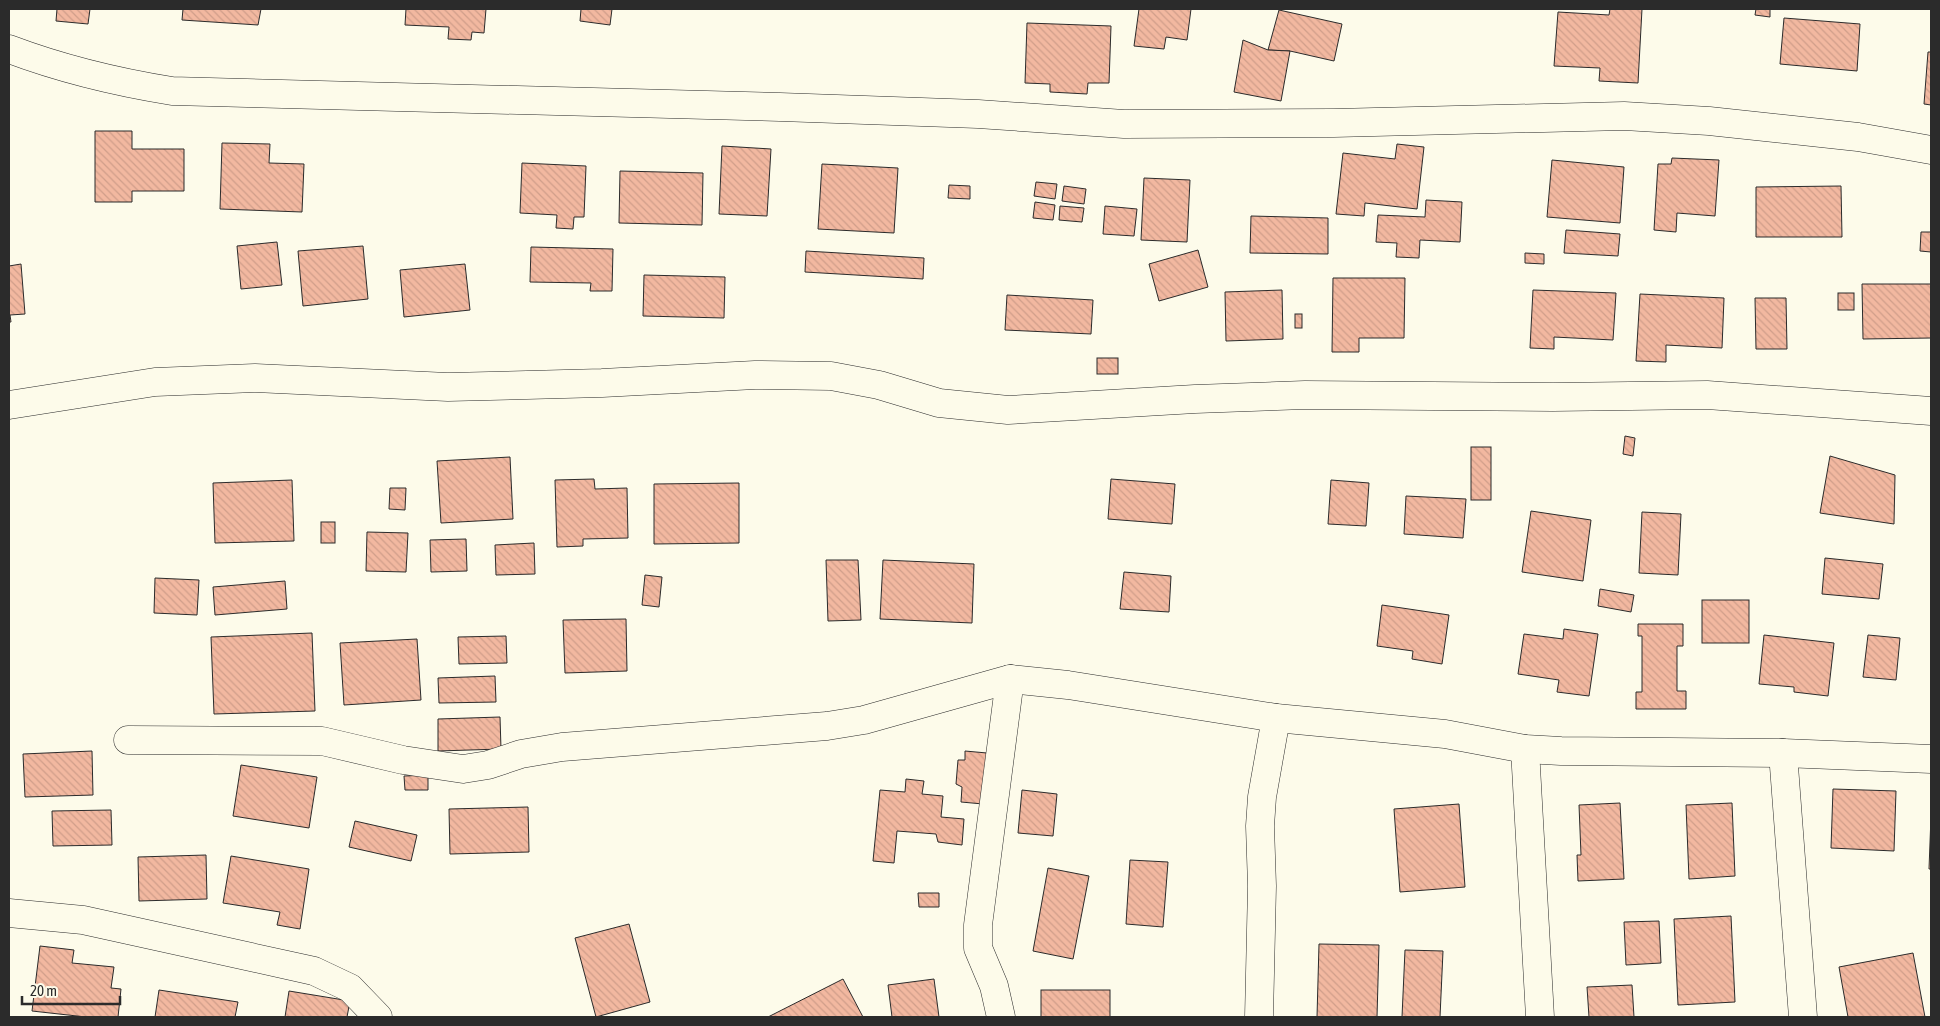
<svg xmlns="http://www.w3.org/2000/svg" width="1940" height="1026" viewBox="0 0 1940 1026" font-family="'Asap Condensed',sans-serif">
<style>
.building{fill:url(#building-back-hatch);stroke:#2b2b2b}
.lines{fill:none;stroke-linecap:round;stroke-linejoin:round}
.minor-casing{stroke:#2b2b2b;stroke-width:29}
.minor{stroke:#fdfbea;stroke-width:28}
</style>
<defs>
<pattern id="building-back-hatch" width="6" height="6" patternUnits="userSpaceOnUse" patternTransform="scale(1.25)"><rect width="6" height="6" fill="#f2b8a0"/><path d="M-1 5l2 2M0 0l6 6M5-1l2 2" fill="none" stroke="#d09e8a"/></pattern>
</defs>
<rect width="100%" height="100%" fill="#fdfbea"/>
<g class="building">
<polygon points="57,9 90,9 88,24 56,21"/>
<polygon points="183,9 261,9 258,25 182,20"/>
<polygon points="406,9 486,9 484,33 472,32 471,40 448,39 449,27 405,25"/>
<polygon points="581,9 612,9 610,25 580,21"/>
<polygon points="1139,9 1191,9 1187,40 1166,37 1164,49 1134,46"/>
<polygon points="1610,9 1642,9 1638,83 1599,81 1600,68 1554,66 1558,12 1609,15"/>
<polygon points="1756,9 1770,9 1770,17 1755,15"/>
<polygon points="1279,10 1342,24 1334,61 1290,51 1268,50"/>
<polygon points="1784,18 1860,24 1857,71 1780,64"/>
<polygon points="1027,23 1111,26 1109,83 1088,83 1087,94 1050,92 1050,84 1025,83"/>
<polygon points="1243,40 1268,50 1290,51 1281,101 1234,92"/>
<polygon points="1928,52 1931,52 1931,105 1924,104"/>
<polygon points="95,131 132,131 132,149 184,149 184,191 132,191 132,202 95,202"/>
<polygon points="222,143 270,144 269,163 304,164 302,212 220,209"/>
<polygon points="1397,144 1424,147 1417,209 1365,203 1364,216 1336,214 1343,153 1395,159"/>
<polygon points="722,146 771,149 767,216 719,214"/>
<polygon points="1672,158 1719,160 1715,216 1677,213 1676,232 1654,230 1658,164 1671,164"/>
<polygon points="1552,160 1624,167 1620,223 1547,217"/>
<polygon points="522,163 586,166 584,217 574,217 573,229 556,228 557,215 520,213"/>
<polygon points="822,164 898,168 894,233 818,229"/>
<polygon points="620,171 703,173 702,225 619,223"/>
<polygon points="1144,178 1190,180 1187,242 1141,240"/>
<polygon points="1036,182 1057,184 1055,199 1034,196"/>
<polygon points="949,185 970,186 970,199 948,198"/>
<polygon points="1064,186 1086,189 1084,204 1062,201"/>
<polygon points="1841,186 1842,237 1756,237 1756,187"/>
<polygon points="1426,200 1462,202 1460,242 1420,240 1419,258 1396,257 1397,243 1376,242 1378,215 1425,217"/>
<polygon points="1035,202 1055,205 1053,220 1033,218"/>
<polygon points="1060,206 1084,208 1082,222 1059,220"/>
<polygon points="1105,206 1137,209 1134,236 1103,234"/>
<polygon points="1251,216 1328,218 1328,254 1250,253"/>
<polygon points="1566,230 1620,234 1618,256 1564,253"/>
<polygon points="1921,232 1931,232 1931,252 1920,251"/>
<polygon points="277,242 282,285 241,289 237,246"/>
<polygon points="363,246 368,299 303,306 298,251"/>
<polygon points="531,247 613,249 612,291 590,291 591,283 530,282"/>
<polygon points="1198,250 1208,287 1159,301 1149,264"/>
<polygon points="806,251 924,258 923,279 805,272"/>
<polygon points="1525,253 1544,254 1544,264 1525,263"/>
<polygon points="21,264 25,314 10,315 11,322 9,322 9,266"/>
<polygon points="465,264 470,310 404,317 400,270"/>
<polygon points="644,275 725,277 724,318 643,316"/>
<polygon points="1333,278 1405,278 1404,338 1359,338 1359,352 1332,352"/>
<polygon points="1862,284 1931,284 1931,338 1863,339"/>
<polygon points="1282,290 1283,339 1226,341 1225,292"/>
<polygon points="1533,290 1616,293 1613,340 1554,337 1554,349 1530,348"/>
<rect x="1838" y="293" width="16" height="17"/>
<polygon points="1640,294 1724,298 1722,348 1666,345 1666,362 1636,361"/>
<polygon points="1007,295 1093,300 1091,334 1005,330"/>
<polygon points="1755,298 1786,298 1787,349 1756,349"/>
<rect x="1295" y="314" width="7" height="14"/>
<rect x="1097" y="358" width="21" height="16"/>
<polygon points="1625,436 1635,438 1633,456 1623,454"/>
<rect x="1471" y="447" width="20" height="53"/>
<polygon points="1830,456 1895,475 1894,524 1820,513"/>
<polygon points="510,457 513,519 441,523 437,461"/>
<polygon points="594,479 595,489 627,488 628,538 583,539 583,546 557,547 555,480"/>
<polygon points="1111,479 1175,484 1172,524 1108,519"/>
<polygon points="292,480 294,541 215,543 213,483"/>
<polygon points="1331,480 1369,483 1366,526 1328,524"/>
<polygon points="739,483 739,543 654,544 654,484"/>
<polygon points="390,488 406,488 405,510 389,509"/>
<polygon points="1406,496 1466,499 1463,538 1404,534"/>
<polygon points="1531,511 1591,520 1583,581 1522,572"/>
<polygon points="1642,512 1681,514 1678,575 1639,573"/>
<rect x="321" y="522" width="14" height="21"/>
<polygon points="367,532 408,533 406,572 366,571"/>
<polygon points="466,539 467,571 431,572 430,540"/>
<polygon points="534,543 535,574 496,575 495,545"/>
<polygon points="1825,558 1883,564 1879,599 1822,594"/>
<polygon points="826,560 858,560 861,620 828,621"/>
<polygon points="883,560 974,564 972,623 880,619"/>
<polygon points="1124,572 1171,576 1169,612 1120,609"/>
<polygon points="645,575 662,577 659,607 642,605"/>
<polygon points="155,578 199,580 197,615 154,613"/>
<polygon points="285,581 287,609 215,615 213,587"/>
<polygon points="1600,589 1634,595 1631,612 1598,606"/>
<rect x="1702" y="600" width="47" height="43"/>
<polygon points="1382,605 1449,615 1442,664 1412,659 1413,651 1377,646"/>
<polygon points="626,619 627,671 565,673 563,620"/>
<polygon points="1638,624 1683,624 1683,646 1677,646 1677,691 1686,691 1686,709 1636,709 1636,692 1642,692 1642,636 1638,636"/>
<polygon points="1564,629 1598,634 1589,696 1557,692 1559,680 1518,674 1524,634 1563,639"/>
<polygon points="312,633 315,711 214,714 211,637"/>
<polygon points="1764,635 1834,643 1828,696 1794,692 1794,687 1759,684"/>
<polygon points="1868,635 1900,638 1896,680 1863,677"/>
<polygon points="506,636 507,663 459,664 458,637"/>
<polygon points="417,639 421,700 344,705 340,643"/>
<polygon points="495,676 496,702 439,703 438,678"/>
<polygon points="500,717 501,749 438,751 438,719"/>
<polygon points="92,751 93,795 25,797 23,754"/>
<polygon points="965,751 987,753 983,804 961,802 962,787 956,784 958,760 965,760"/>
<polygon points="241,765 317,777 309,828 233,816"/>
<polygon points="428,775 428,790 405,790 404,776"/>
<polygon points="906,779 924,781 922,794 943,796 941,817 964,819 962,845 938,842 936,834 897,831 894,863 873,861 880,790 905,792"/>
<polygon points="1833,789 1896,791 1894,851 1831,848"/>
<polygon points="1022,790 1057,794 1053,836 1018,833"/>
<polygon points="1620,803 1624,879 1578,881 1577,855 1581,855 1579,805"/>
<polygon points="1732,803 1735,876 1689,879 1686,805"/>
<polygon points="1459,804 1465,887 1400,892 1394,809"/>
<polygon points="528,807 529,852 450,854 449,809"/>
<polygon points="111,810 112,845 53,846 52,811"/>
<polygon points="1931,816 1931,869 1929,869"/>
<polygon points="355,821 417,835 411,861 349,847"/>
<polygon points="206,855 207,899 139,901 138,857"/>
<polygon points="231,856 309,869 300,929 277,925 280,912 223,903"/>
<polygon points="1130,860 1168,862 1163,927 1126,924"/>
<polygon points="1048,868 1089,876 1073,959 1033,951"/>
<polygon points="918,893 939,893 939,907 919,907"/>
<polygon points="1731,916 1735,1002 1678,1005 1674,919"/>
<polygon points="1659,921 1661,963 1626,965 1624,922"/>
<polygon points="629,924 650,1002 596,1017 575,938"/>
<polygon points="1319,944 1379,945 1377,1017 1317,1017"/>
<polygon points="40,946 74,950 72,963 114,967 111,988 121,989 118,1017 86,1017 32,1011"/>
<polygon points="1405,950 1443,951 1440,1017 1402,1017"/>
<polygon points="1913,953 1925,1017 1848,1017 1839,967"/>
<polygon points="843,979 863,1017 768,1017"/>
<polygon points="934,979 939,1017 892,1017 888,985"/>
<polygon points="1632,985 1634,1017 1589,1017 1587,987"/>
<polygon points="159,990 238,1002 235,1017 155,1017"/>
<rect x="1041" y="990" width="69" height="27"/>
<polygon points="289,991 350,1001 347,1017 285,1017"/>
</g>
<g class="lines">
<defs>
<g id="minor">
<path d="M9 49C62 69 116 82 172 91L780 107 978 114 1124 124 1334 123 1624 116 1709 121 1858 137 1931 150"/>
<polyline points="9,405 155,382 255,378 448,387 602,383 755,375 831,376 879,385 939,403 1008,410 1195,399 1305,395 1553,397 1707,395 1931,411"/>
<polyline points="128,740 322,741 403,760 463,769 488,765 521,754 562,747 827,726 864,720 1010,679 1068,685 1276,718 1445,734 1525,749 1561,751 1783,753 1931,759"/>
<polyline points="1525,749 1540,1017"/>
<polyline points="1783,753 1803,1017"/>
<polyline points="9,913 83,920 314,971 350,988 378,1017"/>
<polyline points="1001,1017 994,986 978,948 978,925 1010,679"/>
<polyline points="1259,1017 1262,886 1260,826 1262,797 1276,718"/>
</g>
</defs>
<use href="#minor" class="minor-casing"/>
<use href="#minor" class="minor"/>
</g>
<rect width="1940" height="1026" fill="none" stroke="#2b2b2b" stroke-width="20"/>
<path d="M22 996v8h98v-8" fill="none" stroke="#2b2b2b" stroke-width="2.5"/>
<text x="30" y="996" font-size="15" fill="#2b2b2b" stroke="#fdfbea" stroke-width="4" paint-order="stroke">20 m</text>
</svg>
